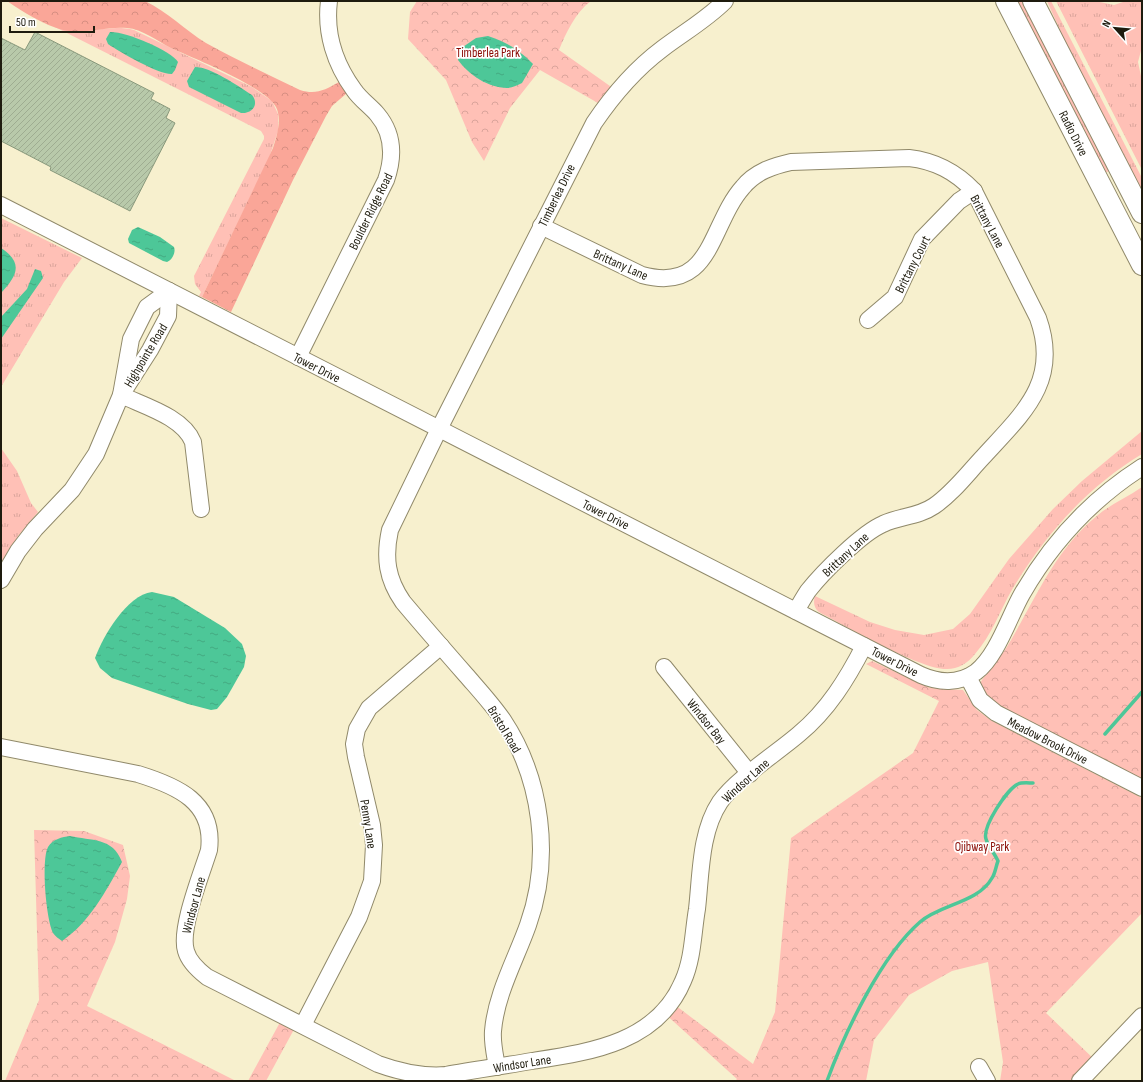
<svg xmlns="http://www.w3.org/2000/svg" width="1143" height="1082" viewBox="0 0 1143 1082" font-family="'Sofia Sans Condensed',sans-serif">
<style>
.grass{fill:url(#grass-tufts)}
.forest{fill:url(#forest-crowns)}
.park{fill:url(#park-crowns)}
.water{fill:url(#water-ripples)}
.lines{fill:none;stroke-linecap:round;stroke-linejoin:round}
.stream{stroke:#4dc798;stroke-width:3.5}
.building{fill:url(#building-hatch);stroke:#89997c}
.minor-casing{stroke:#90896a;stroke-width:18}
.major-casing{stroke:#90896a;stroke-width:22}
.minor{stroke:#fff;stroke-width:16}
.major{stroke:#fff;stroke-width:20}
.labels{text-anchor:middle;stroke-width:3.5;stroke-linejoin:round;paint-order:stroke}
.park-label{font-size:13px;fill:#8a0902;stroke:#fff}
.street-label{font-size:13px;fill:#1e1b0e;stroke:#fff}
</style>
<defs>
<pattern id="grass-tufts" width="24" height="20" patternUnits="userSpaceOnUse"><rect width="24" height="20" fill="#ffc0b6"/><path d="M3 7l-1-3M5 7V3M7 7l1-3M15 17l-1-3M17 17v-4M19 17l1-3" fill="none" stroke="#daa49b"/></pattern>
<pattern id="forest-crowns" width="20" height="18" patternUnits="userSpaceOnUse"><rect width="20" height="18" fill="#faa698"/><path d="M2 6a3 3 0 1 1 6 0M12 15a3 3 0 1 1 6 0" fill="none" stroke="#d68e82"/></pattern>
<pattern id="park-crowns" width="20" height="18" patternUnits="userSpaceOnUse"><rect width="20" height="18" fill="#ffc0b6"/><path d="M2 6a3 3 0 1 1 6 0M12 15a3 3 0 1 1 6 0" fill="none" stroke="#daa49b"/></pattern>
<pattern id="water-ripples" width="26" height="14" patternUnits="userSpaceOnUse"><rect width="26" height="14" fill="#4dc798"/><path d="M2 4q2-2 4 0t4 0M15 11q2-2 4 0t4 0" fill="none" stroke="#43aa82"/></pattern>
<pattern id="building-hatch" width="6" height="6" patternUnits="userSpaceOnUse"><rect width="6" height="6" fill="#b8c9aa"/><path d="M-1 1l2-2M0 6l6-6M5 7l2-2" fill="none" stroke="#9eac91"/></pattern>
</defs>
<rect width="100%" height="100%" fill="#f7f0ce"/>
<g class="grass">
<polygon points="1014,1 1024,1 1111,170 1103,174"/>
<polygon points="1047,1 1051,1 1142,178 1142,191 1063,37"/>
<polygon points="1056,1 1095,1 1114,5 1126,1 1142,1 1142,47 1138,62 1142,81 1142,170"/>
<path d="M55 27C83 37 108 23 134 30L252 87 272 101 278 114V131L269 158 202 297 199 296 201 292 195 284 194 276 264 139V136L261 131Z"/>
<polygon points="1,218 82,258 64,282 1,387"/>
<path d="M1142 431V454C1087 487 1046 534 1013 588 1000 610 992 635 975 654 968 663 958 669 947 669 921 670 845 626 819 612 814 608 813 602 815 596L870 622 895 630 924 635 953 629 970 614 1009 559 1053 509 1082 481Z"/>
<polygon points="1,448 17,471 31,503 38,512 18,536 1,563"/>
</g>
<path class="forest" d="M7 1H145C168 12 185 30 206 43 237 60 269 75 300 90 316 95 325 90 339 82L347 93 332 106 326 116 293 180 231 312 202 297 273 148C277 136 282 119 276 107 266 87 193 58 171 48 157 41 142 29 127 28 105 26 85 35 63 30 44 25 23 12 7 1Z"/>
<g class="park">
<path d="M417 1H591C575 13 566 33 559 50L617 91 605 107 540 70 510 108 484 161 472 142 446 80 408 39 410 12Z"/>
<path d="M1142 487V779L996 704 988 697 980 684C980 681 1000 657 1005 650 1034 603 1053 551 1098 515 1111 504 1128 497 1142 487Z"/>
<polygon points="872,661 930,688 963,690 977,710 992,721 1142,798 1142,913 1046,1013 1097,1062 1080,1081 1000,1081 1003,1062 988,962 952,971 909,995 874,1040 866,1081 735,1081 737,1079 663,1012 671,1002 753,1064 775,1012 791,838 913,753 939,701 866,664"/>
<polygon points="34,830 84,831 123,845 130,876 127,899 115,942 87,1006 236,1081 5,1081 39,1000"/>
<polygon points="284,1015 298,1022 266,1081 248,1081"/>
</g>
<g class="water">
<path d="M110 32C124 31 171 50 178 62L175 70 172 74C159 75 120 52 108 44L106 39Z"/>
<path d="M488 36C508 43 518 49 533 64L522 83C518 85 512 88 507 88 488 88 468 74 458 60L460 49 476 38Z"/>
<path d="M195 67C211 67 238 86 252 95 260 105 251 114 241 113L189 87 187 81Z"/>
<path d="M138 227 160 237 174 247C176 253 172 260 167 262L163 261 129 243 128 239 132 230Z"/>
<path d="M1 248C24 263 17 276 1 293Z"/>
<polygon points="35,269 41,271 43,278 1,339 1,317 27,289"/>
<path d="M152 592 174 597 225 628 242 644 246 656 244 667 227 697 217 709 211 710 188 704 112 678 100 668 95 658C103 636 127 595 152 592Z"/>
<path d="M70 836C91 841 113 837 122 862 106 891 90 922 62 941 59 939 55 936 53 933 46 919 41 860 48 847 53 839 62 837 70 836Z"/>
</g>
<g class="lines">
<g class="stream">
<polyline points="1105,734 1142,692"/>
<path d="M827 1081C845 1032 881 956 920 922 941 904 978 903 992 878 995 874 996 866 998 861 995 854 988 846 986 839 982 827 1007 789 1018 784 1022 782 1029 783 1033 783"/>
</g>
</g>
<polygon class="building" points="35,32 154,93 151,99 170,109 166,118 175,123 130,211 50,170 51,167 1,141 1,38 25,50"/>
<g class="lines">
<defs>
<g id="minor">
<path d="M1 205 921 675C939 683 959 684 976 672 997 656 1009 617 1022 594 1052 542 1092 499 1142 467"/>
<path d="M541 226 642 275C713 294 709 225 743 187 755 172 773 166 791 162L909 158C935 161 955 171 974 191L1038 318C1061 382 1022 414 983 457 967 474 953 493 934 506 918 517 900 516 883 524 862 533 823 572 808 591 804 597 800 604 796 611"/>
<polyline points="868,320 895,297 922,239 959,201 974,191"/>
<path d="M298 357 386 180C394 157 394 134 377 114 370 106 360 99 354 90 335 64 325 33 329 1"/>
<polyline points="125,389 150,350 168,316 169,291"/>
<path d="M121 395C144 406 183 417 193 442L201 509"/>
<polyline points="1,580 18,551 35,529 72,490 96,454 121,395 131,339 147,307 169,291"/>
<polyline points="664,667 750,774"/>
<polyline points="968,677 980,700 996,713 1142,788"/>
<path d="M1 747 138 774C177 786 215 802 209 850 202 873 179 929 186 951 189 962 198 970 207 977L378 1064C400 1072 422 1077 446 1075 474 1070 503 1066 532 1061 590 1052 657 1043 683 981 693 959 693 932 697 909 701 874 700 832 720 802 736 779 777 753 799 734 828 710 847 679 864 646"/>
<polyline points="303,1025 359,917 372,881 374,845 372,825 356,757 354,744 357,729 369,708 441,646"/>
<path d="M497 1067C495 1055 492 1043 493 1031 496 994 516 959 528 925 552 858 542 779 503 720 492 704 479 690 466 675 445 651 424 627 403 602 387 579 384 558 390 530L439 429 594 123C613 95 634 70 662 49 683 33 706 20 725 1"/>
<polyline points="979,1067 987,1081"/>
<polyline points="1080,1081 1142,1016"/>
</g>
<g id="major">
<polyline points="1006,1 1142,265"/>
<polyline points="1033,1 1142,213"/>
</g>
</defs>
<use href="#minor" class="minor-casing"/>
<use href="#major" class="major-casing"/>
<use href="#minor" class="minor"/>
<use href="#major" class="major"/>
</g>
<g class="labels">
<g class="park-label">
<text x="488" y="57">Timberlea Park</text>
<text x="982" y="851">Ojibway Park</text>
</g>
<g class="street-label">
<text transform="translate(1074 133) rotate(63)" y="5">Radio Drive</text>
<text transform="translate(556 195) rotate(-64)" y="5">Timberlea Drive</text>
<text transform="translate(370 211) rotate(-64)" y="5">Boulder Ridge Road</text>
<text transform="translate(988 221) rotate(62)" y="5">Brittany Lane</text>
<text transform="translate(621 264) rotate(24)" y="5">Brittany Lane</text>
<text transform="translate(912 264) rotate(-63)" y="5">Brittany Court</text>
<text transform="translate(145 355) rotate(-59)" y="5">Highpointe Road</text>
<text transform="translate(317 367) rotate(27)" y="5">Tower Drive</text>
<text transform="translate(606 514) rotate(27)" y="5">Tower Drive</text>
<text transform="translate(845 554) rotate(-43)" y="5">Brittany Lane</text>
<text transform="translate(895 661) rotate(27)" y="5">Tower Drive</text>
<text transform="translate(707 721) rotate(51)" y="5">Windsor Bay</text>
<text transform="translate(505 729) rotate(59)" y="5">Bristol Road</text>
<text transform="translate(1048 740) rotate(27)" y="5">Meadow Brook Drive</text>
<text transform="translate(745 780) rotate(-42)" y="5">Windsor Lane</text>
<text transform="translate(369 824) rotate(81)" y="5">Penny Lane</text>
<text transform="translate(193 905) rotate(-75)" y="5">Windsor Lane</text>
<text transform="translate(522 1063) rotate(-9)" y="5">Windsor Lane</text>
</g>
</g>
<rect width="1143" height="1082" fill="none" stroke="#1e1b0e" stroke-width="4"/>
<g transform="translate(1115 28) rotate(297)" stroke="#ffffff" stroke-width="3" paint-order="stroke">
<path d="M0-3L7 15L0 10L-7 15Z" fill="#1e1b0e"/>
<text y="-6" font-size="11" font-weight="bold" text-anchor="middle" fill="#1e1b0e">N</text>
</g>
<path d="M10 26v6h84v-6" fill="none" stroke="#1e1b0e" stroke-width="2"/>
<text x="16" y="26" font-size="12" fill="#1e1b0e" stroke="#ffffff" stroke-width="3" paint-order="stroke">50 m</text>
</svg>
